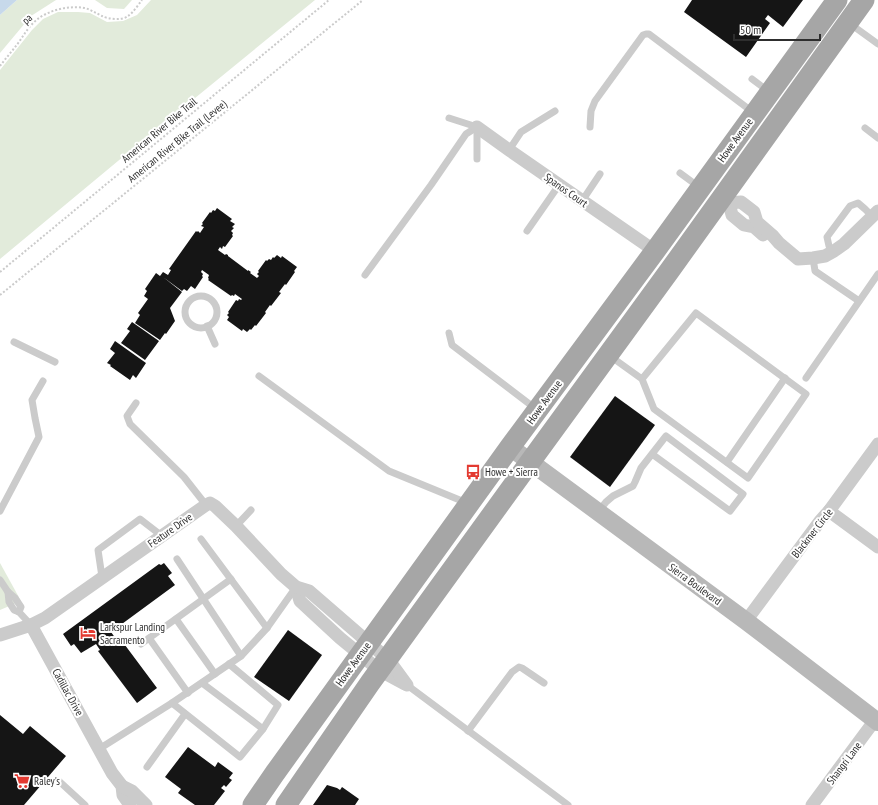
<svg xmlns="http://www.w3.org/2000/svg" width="878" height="805" viewBox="0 0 878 805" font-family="'PT Sans Narrow',sans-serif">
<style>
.green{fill:#e2ebdb}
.water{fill:#c7d9eb}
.building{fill:#151515}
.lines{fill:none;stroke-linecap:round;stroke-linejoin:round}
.path{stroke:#cbcbcb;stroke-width:2;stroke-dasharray:2 2;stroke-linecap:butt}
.lane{stroke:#cbcbcb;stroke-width:7}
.street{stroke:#cbcbcb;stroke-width:13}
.secondary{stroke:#b8b8b8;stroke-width:18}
.primary{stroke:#a6a6a6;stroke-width:21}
.labels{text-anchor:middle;stroke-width:4;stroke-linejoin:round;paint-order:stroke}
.street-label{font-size:11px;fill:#2e2e2e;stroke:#fff}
.poi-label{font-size:11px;fill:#2e2e2e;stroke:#fff;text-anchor:start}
</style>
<rect width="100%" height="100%" fill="#fff"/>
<g class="green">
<polygon points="17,0 56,0 31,16 0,53 0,15"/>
<polygon points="95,0 132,0 124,9 107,8"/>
<polygon points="151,0 315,0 124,156 0,259 0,70 32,30 43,19 58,12 78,12 90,13 107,22 123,21 137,15"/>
<polygon points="0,563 21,601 0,610"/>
</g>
<polygon class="water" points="0,0 17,0 0,15"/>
<g class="building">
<polygon points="692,0 803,0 783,27 768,15 765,19 770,23 746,57 684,12"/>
<polygon points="217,208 232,219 230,221 235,224 232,227 234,228 231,231 233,233 232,235 233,236 225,247 223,246 222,249 220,247 218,250 225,255 226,254 228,255 228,256 248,271 248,270 251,272 250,273 257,278 259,276 257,274 259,272 258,271 266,260 267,261 269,259 271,260 273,257 274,258 277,255 281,258 282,256 297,267 294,271 295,272 286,285 285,284 279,292 281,293 271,306 270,305 265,312 266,313 256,326 255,325 251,330 250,329 247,332 243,329 242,331 227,320 229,317 227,315 229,313 228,312 236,300 238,301 239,299 241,300 242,299 235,294 234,296 232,295 231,296 208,280 209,279 208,278 209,275 202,270 201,272 203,274 202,276 203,277 195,289 191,286 187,291 184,289 182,291 163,277 182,292 170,308 175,321 166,334 165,333 160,340 135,323 140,315 138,313 148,299 144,296 147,291 145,289 156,273 160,276 163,272 168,275 171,270 169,269 196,231 197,232 198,231 200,233 204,227 201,226 203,224 202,223 210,212 211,213 213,210 215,211"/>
<polygon points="132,322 159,341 145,360 121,343 130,331 127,329"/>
<polygon points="115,341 146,363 136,378 133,375 130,380 110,366 111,365 107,363 115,353 110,349"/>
<polygon points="615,396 655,425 610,487 570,457"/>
<polygon points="164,563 172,573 168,576 175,585 111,632 116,639 119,637 157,688 137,703 98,651 100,650 96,644 81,653 74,644 71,646 63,634 159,564 161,565"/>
<polygon points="288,630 322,655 289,701 254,677"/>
<polygon points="0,715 23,734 30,726 66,756 24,805 0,805"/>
<polygon points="188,747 215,767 218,762 233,773 229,778 232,780 226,787 224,785 221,788 225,791 214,805 195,805 178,793 181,789 165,777"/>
<polygon points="327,785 337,788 340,790 342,787 359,799 355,805 313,805"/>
</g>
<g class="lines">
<g class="path">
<path d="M0 66C6 58 13 50 19 42 27 30 33 20 46 14 58 8 72 6 85 8 91 10 96 13 102 16 108 19 122 21 128 16 133 13 138 5 142 0"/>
<polyline points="0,272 329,0"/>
<polyline points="0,295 363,0"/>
</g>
<g class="lane">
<polyline points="849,23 878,44"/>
<polyline points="752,79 768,91"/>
<polyline points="449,118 477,127"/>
<polyline points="477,127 477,159"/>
<polyline points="590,127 591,111 595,101 643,35 646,34 649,34 754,113"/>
<polyline points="865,128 878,138"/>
<polyline points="509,150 521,132 555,111"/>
<polyline points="680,173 699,187"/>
<polyline points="582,201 600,174"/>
<polyline points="527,231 559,185"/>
<polyline points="833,252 829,246 827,237 850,206 858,203 865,209 872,216"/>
<polyline points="813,258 815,271 859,301"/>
<polyline points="365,275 431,185 466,134 477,127"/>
<circle cx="201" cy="312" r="16"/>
<polyline points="207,326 215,344"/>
<polyline points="449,333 452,345 536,409"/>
<polyline points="14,342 55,362"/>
<polyline points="610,356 642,379 696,313 806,394 748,478 654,409 642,379"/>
<polyline points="259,376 389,471 467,503"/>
<polyline points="806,378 878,274"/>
<polyline points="136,403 127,416 130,424 184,477 206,505"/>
<polyline points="727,462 785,378"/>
<polyline points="0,511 39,437 35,418 32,400 43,381"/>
<polyline points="598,512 606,502 613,496 633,486 635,482 641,468 666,436 743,494 730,511 652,454"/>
<polyline points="236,526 251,510"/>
<polyline points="201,539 267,628"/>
<polyline points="177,559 241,656"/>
<polyline points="102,577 98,550 140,519 162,536"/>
<polyline points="0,580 8,592 15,598 21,607 19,612"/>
<polyline points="8,592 9,602 14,610 19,612 31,625"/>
<polyline points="176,619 215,674"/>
<polyline points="149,638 188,693"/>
<polyline points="141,644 231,579"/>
<polyline points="202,683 263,729"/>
<polyline points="407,685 568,805"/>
<polyline points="172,703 240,757 263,729 278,705 229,664"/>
<polyline points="468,731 512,672 519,667 522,668 544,683"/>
<polyline points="99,749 172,703 241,656 267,628 296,587"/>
<polyline points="147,767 185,714"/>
<polyline points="60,782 85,805"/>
</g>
<g class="street">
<polyline points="477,127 509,150 655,251"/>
<polyline points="722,198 729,203 732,215 744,225 754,227 763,235"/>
<polyline points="729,203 741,202 754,212 757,222 773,236 779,243 798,259 813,258 825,256 834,251 844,244 878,211"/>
<polyline points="829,511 878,547"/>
<polyline points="296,587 300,601 340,638 379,670 405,684"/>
<polyline points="746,621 820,521 829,511 878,444"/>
<polyline points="31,625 45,618 206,505 210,503 215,506 236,526 281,574 296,587 309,591 369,643 388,659 407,685"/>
<polyline points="0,635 31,625 112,773 122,786 123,795 130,805"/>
<polyline points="122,786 132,791 146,805"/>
<polyline points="812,805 875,720"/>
</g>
<polyline class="secondary" points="510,447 746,621 878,722"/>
<g class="primary">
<polyline points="253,805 275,773 510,447 655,251 837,0"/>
<polyline points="286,805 370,683 530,462 670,270 864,0"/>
</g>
</g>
<defs>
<symbol id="bus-bare" viewBox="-9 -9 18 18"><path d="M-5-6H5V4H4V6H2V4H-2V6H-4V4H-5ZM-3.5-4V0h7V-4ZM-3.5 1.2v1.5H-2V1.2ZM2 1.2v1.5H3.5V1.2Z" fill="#e33a31" stroke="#fff" stroke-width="2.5" paint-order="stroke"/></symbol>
<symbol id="hotel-bare" viewBox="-9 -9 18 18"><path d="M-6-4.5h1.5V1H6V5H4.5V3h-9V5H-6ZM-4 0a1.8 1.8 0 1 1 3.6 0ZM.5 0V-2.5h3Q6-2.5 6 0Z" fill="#e33a31" stroke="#fff" stroke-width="2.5" paint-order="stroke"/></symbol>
<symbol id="supermarket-bare" viewBox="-9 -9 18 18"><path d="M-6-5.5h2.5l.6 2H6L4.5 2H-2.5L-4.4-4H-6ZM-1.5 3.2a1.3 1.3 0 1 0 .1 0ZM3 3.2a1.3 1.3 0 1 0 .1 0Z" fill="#e33a31" stroke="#fff" stroke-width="2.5" paint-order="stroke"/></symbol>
</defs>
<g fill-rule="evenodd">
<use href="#bus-bare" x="462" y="461" width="22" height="22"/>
<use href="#hotel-bare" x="77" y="622" width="22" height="22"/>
<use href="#supermarket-bare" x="11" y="770" width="22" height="22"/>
</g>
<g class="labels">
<g class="street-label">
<text transform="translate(27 19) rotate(-43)" y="4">pa</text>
<text transform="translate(159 130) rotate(-40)" y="4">American River Bike Trail</text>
<text transform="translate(735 140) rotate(-54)" y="4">Howe Avenue</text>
<text transform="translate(177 141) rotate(-39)" y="4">American River Bike Trail (Levee)</text>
<text transform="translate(566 190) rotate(35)" y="4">Spanos Court</text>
<text transform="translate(544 402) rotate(-54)" y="4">Howe Avenue</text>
<text transform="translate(170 530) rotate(-35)" y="4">Feature Drive</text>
<text transform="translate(812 533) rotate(-52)" y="4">Blackmer Circle</text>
<text transform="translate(695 584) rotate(36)" y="4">Sierra Boulevard</text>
<text transform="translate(353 664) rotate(-54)" y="4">Howe Avenue</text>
<text transform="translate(68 692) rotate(61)" y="4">Cadillac Drive</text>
<text transform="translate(844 763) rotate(-53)" y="4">Shangri Lane</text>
</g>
<g class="poi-label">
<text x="485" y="476">Howe + Sierra</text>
<text x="100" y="631">Larkspur Landing<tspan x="100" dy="13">Sacramento</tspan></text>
<text x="34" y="785">Raley's</text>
</g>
</g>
<path d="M734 34v6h86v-6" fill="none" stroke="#2e2e2e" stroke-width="2"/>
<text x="740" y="34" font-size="12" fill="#2e2e2e" stroke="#ffffff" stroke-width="3" paint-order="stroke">50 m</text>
</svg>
